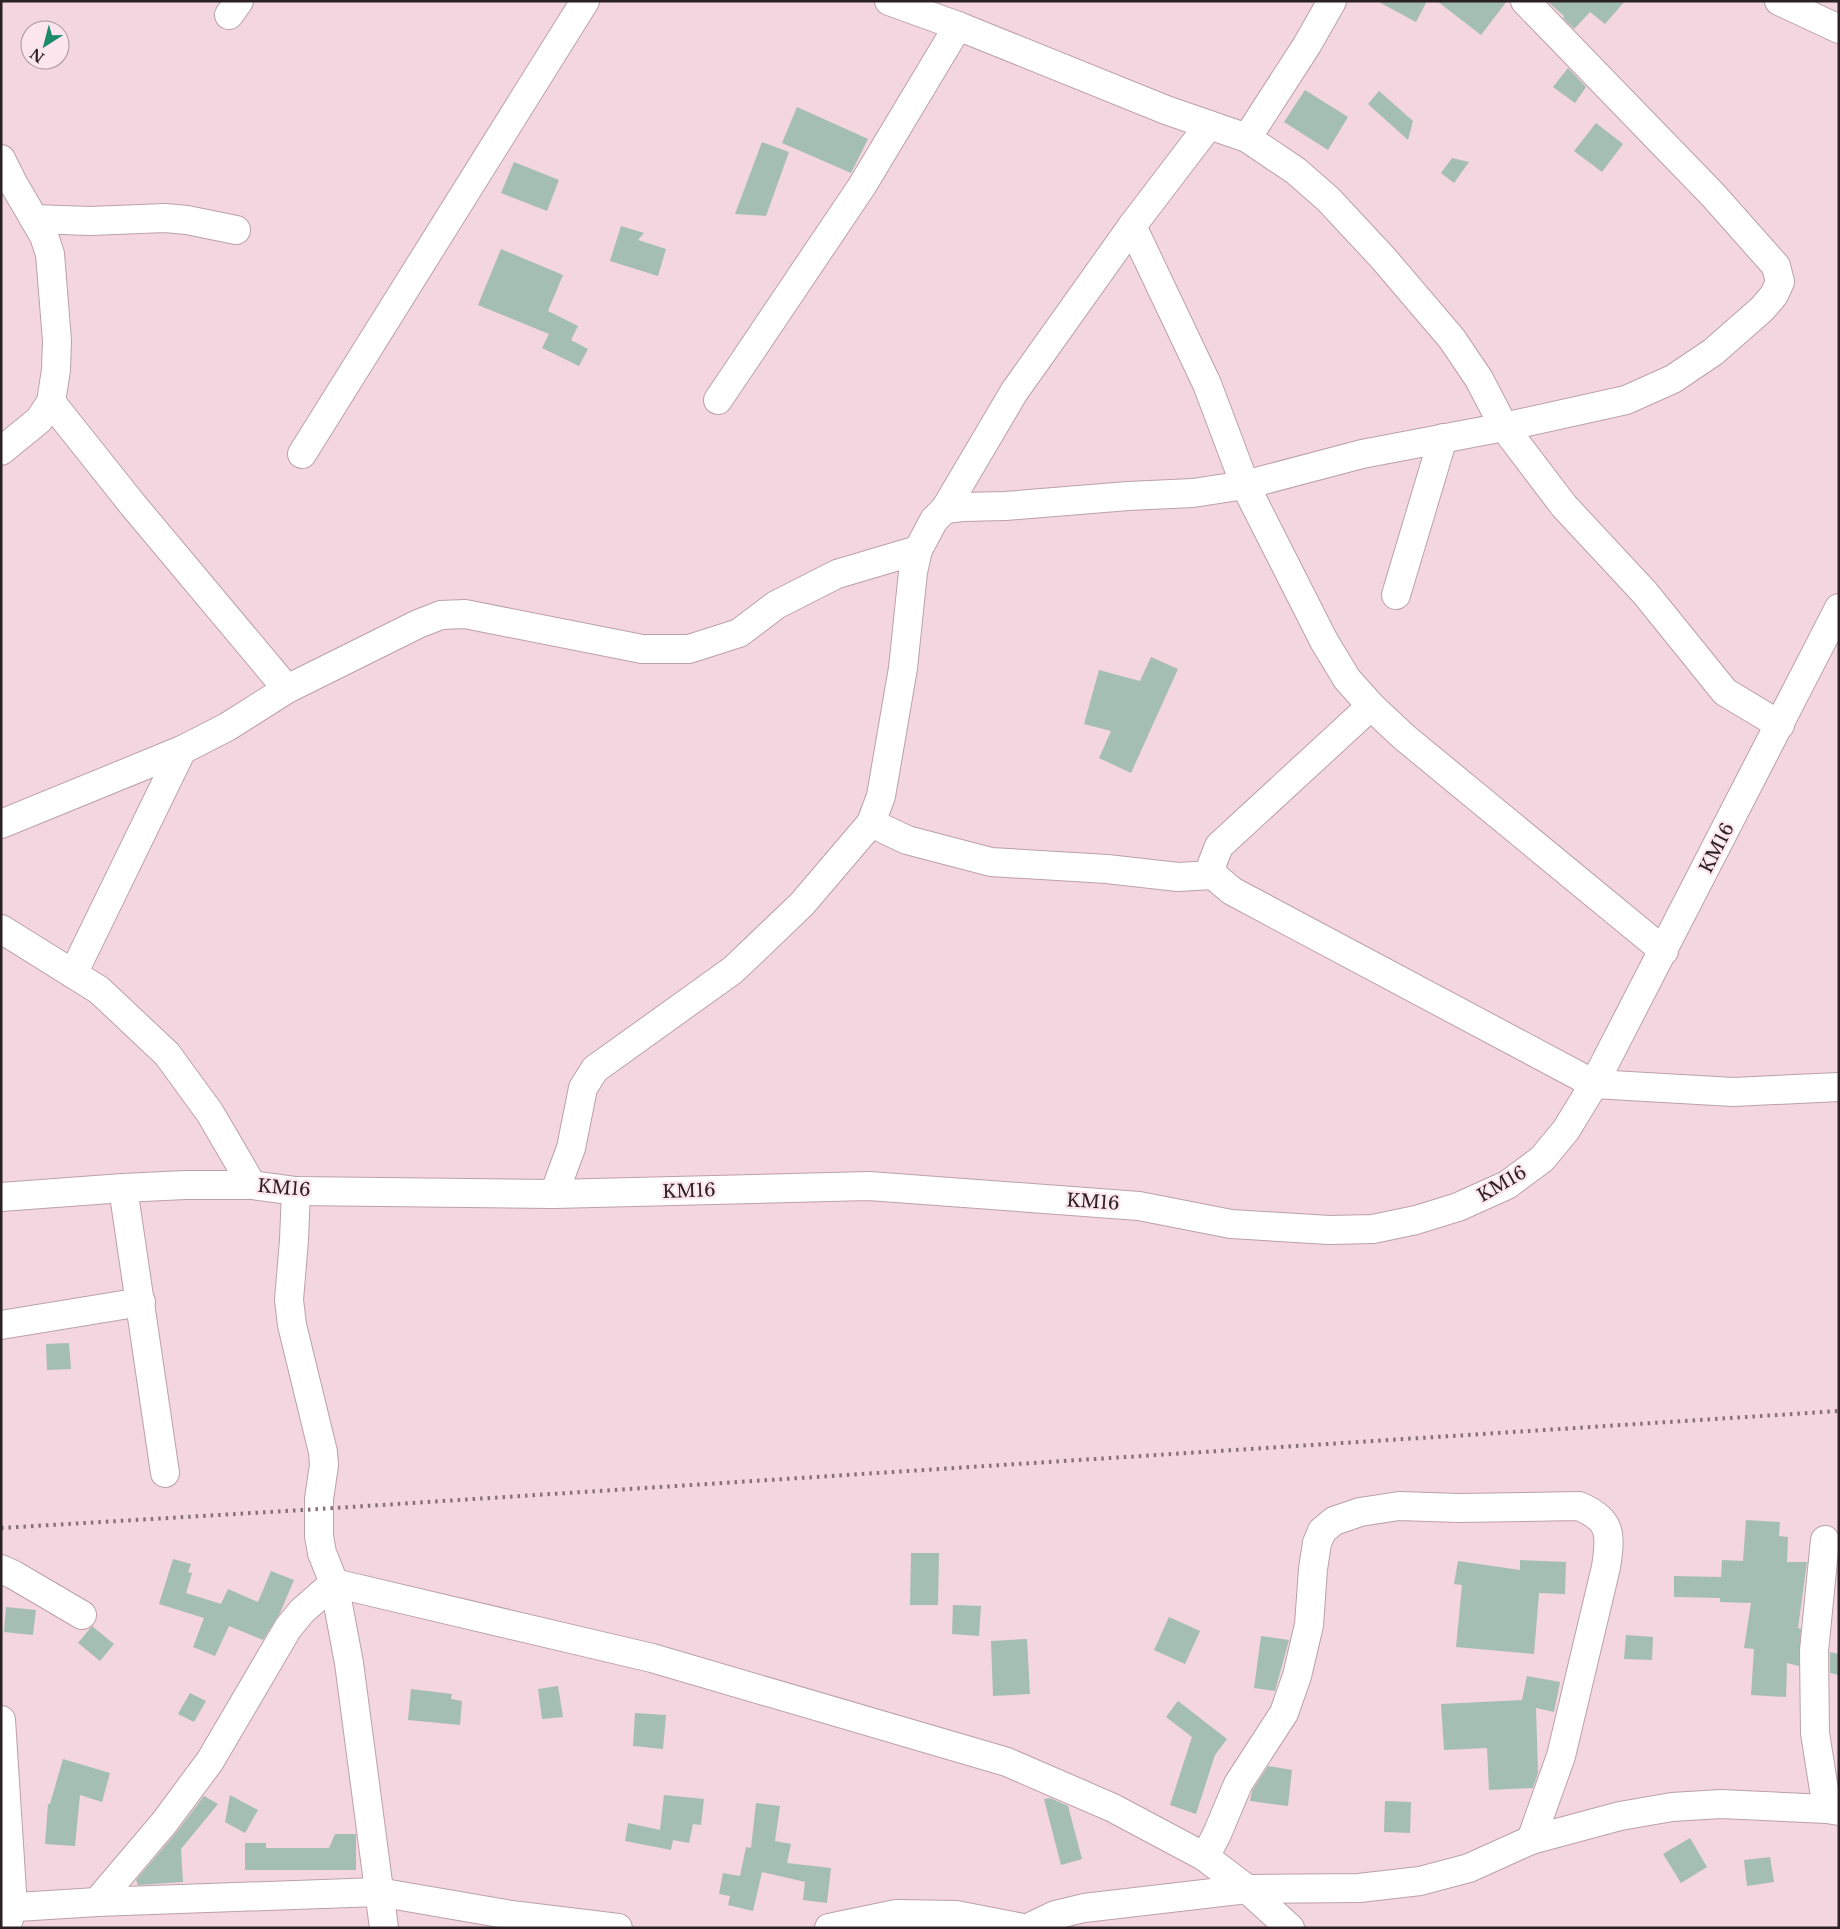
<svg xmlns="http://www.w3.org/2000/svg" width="1840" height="1929" viewBox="0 0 1840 1929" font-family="'Libre Baskerville',serif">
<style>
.building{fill:#a4beb3}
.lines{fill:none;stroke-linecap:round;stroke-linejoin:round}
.minor-casing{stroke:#bca1a9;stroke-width:30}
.minor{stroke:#fff;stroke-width:28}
.rail{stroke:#857278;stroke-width:4;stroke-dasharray:2.5 5;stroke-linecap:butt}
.labels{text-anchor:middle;stroke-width:4.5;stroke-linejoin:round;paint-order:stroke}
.street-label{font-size:18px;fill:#2b2124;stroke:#fce5ec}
</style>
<rect width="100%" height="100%" fill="#f3d6df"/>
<g class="building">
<polygon points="1377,1 1427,1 1416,22"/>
<polygon points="1437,1 1507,1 1481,35"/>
<polygon points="1547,1 1625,1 1605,24 1590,12 1574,29 1563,18 1564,16"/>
<polygon points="1568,68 1586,87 1575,103 1553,87"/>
<polygon points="1305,90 1348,117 1328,150 1284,122"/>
<polygon points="1379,91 1413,121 1408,140 1368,104"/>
<polygon points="797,107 868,139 851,173 782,143"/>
<polygon points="1596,123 1623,144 1602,172 1574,151"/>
<polygon points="762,142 789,152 766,216 735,214"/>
<polygon points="1452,158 1469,162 1454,183 1441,173"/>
<polygon points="514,162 559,180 547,211 501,193"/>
<polygon points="621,226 644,233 638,240 666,249 658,276 610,261"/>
<polygon points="501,249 563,275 548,311 578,326 571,340 588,349 579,366 542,348 549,334 478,305"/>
<polygon points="1151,657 1178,669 1131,773 1099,758 1111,731 1084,724 1099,670 1140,681"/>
<polygon points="69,1343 71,1369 47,1370 46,1344"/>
<polygon points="1746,1520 1780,1522 1779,1536 1788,1537 1787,1562 1807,1562 1798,1628 1801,1629 1799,1666 1787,1663 1786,1697 1751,1695 1754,1649 1744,1648 1751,1603 1720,1602 1720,1598 1674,1597 1674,1576 1721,1577 1722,1560 1743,1561"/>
<polygon points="911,1553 939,1553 938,1605 910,1605"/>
<polygon points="173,1559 191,1564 188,1572 192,1573 186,1593 221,1604 228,1589 258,1602 271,1571 294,1580 280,1613 263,1640 229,1626 215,1656 193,1647 204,1618 159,1604"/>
<polygon points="1520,1560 1566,1562 1565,1594 1539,1593 1534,1654 1456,1647 1462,1585 1454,1584 1458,1561 1520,1570"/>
<polygon points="953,1605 981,1606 979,1636 952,1634"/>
<polygon points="6,1607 36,1610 33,1635 4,1632"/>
<polygon points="1169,1617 1200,1631 1185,1664 1154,1650"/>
<polygon points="92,1626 114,1644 100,1661 78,1643"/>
<polygon points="1626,1635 1653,1637 1652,1660 1624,1659"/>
<polygon points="1261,1636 1289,1640 1275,1691 1254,1688"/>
<polygon points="1027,1639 1030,1694 993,1696 991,1641"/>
<polygon points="1830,1652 1839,1654 1839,1675 1830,1673"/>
<polygon points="1527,1676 1560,1682 1554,1712 1536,1708 1538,1773 1533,1788 1489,1790 1487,1748 1444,1750 1441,1704 1522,1700"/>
<polygon points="558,1686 563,1717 542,1719 538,1689"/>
<polygon points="411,1689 452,1694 451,1699 462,1701 460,1725 408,1720"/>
<polygon points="190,1693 206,1701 194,1722 178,1714"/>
<polygon points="1178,1701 1227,1739 1215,1755 1196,1814 1170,1805 1192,1737 1166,1717"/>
<polygon points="635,1713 666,1715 663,1749 633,1746"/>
<polygon points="63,1759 110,1773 102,1802 80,1795 75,1846 45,1844 48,1804 50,1804"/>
<polygon points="1268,1766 1292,1770 1288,1806 1250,1801 1252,1791"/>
<polygon points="230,1795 258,1810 245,1833 225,1822"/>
<polygon points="664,1795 704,1799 701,1825 693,1824 689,1843 673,1840 671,1850 625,1841 628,1823 660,1830"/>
<polygon points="204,1796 218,1804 181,1849 183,1882 138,1885 136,1880 176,1833"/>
<polygon points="1050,1798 1068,1806 1082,1859 1061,1865 1044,1799"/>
<polygon points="1385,1801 1411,1802 1410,1833 1384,1832"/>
<polygon points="756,1803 780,1806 775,1841 791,1844 787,1863 831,1868 827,1903 803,1900 805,1882 762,1872 753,1911 728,1905 730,1896 719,1894 723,1873 740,1876 746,1847 751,1848"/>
<polygon points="335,1834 356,1834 356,1870 245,1870 245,1843 266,1843 266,1848 329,1848"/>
<polygon points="1690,1838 1707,1867 1681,1883 1663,1854"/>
<polygon points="1770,1857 1774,1882 1747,1886 1744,1860"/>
</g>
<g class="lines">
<defs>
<g id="minor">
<polyline points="889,1 958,26 1166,110 1247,138 1296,171 1328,199 1383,258 1452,339 1479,379 1504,427 1564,506 1645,593 1725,692 1780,725"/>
<polyline points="1779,1 1839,29"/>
<polyline points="229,15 239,1"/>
<polyline points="1247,138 1307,45 1332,1"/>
<polyline points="1,159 13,183 44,236 50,254 57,341 56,370 51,402 39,420 1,451"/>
<polyline points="34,219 90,221 165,218 187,220 236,230"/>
<polyline points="1132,226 1207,384 1245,485 1324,641 1347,679 1371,706 1404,737 1664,951"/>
<polyline points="718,400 862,186 958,26"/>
<polyline points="51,402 133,505 287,689"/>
<polyline points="302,454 585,1"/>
<polyline points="945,509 1014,392 1132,226 1209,125"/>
<polyline points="1396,595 1443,438"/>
<polyline points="1371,706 1219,846 1212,864 1213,875 1232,891 1594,1084 1733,1092 1839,1087"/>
<polyline points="871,823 907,840 991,862 1107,869 1178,877 1213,875"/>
<polyline points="1,824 182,750 227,727 287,689 418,624 441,615 465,614 642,649 689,649 739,633 776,605 837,574 918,550"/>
<polyline points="1,929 99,990 167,1054 210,1113 252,1185"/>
<polyline points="73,974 182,750"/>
<polyline points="123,1188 165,1473"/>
<polyline points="296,1191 294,1240 289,1300 292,1325 323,1452 324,1465 319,1499 319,1536 322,1553 334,1583 349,1663 384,1928"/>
<polyline points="554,1194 571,1148 583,1088 595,1069 733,970 802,904 871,823 881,796 903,668 913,572 918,550 934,520 945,509 963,507 1005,506 1128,496 1193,493 1245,485 1362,454 1504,427 1626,400 1673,379 1713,352 1762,309 1774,295 1780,282 1776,266 1713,195 1525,1"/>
<polyline points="1,1197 123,1188 185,1185 252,1185 296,1191 554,1194 869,1186 1139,1206 1231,1224 1329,1230 1373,1229 1416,1220 1458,1207 1507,1185 1542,1159 1566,1130 1594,1084 1839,608"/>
<polyline points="1,1325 141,1302"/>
<polyline points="1825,1540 1814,1651 1815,1733 1827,1809"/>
<polyline points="1,1569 14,1575 82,1615"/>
<polyline points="1,1720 13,1907 6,1928"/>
<path d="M1205 1857 1217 1834 1238 1784 1284 1713 1297 1676 1309 1625 1313 1569 1317 1543 1322 1531 1334 1521 1360 1512 1399 1506 1459 1508 1579 1506C1612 1520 1611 1534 1606 1567L1561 1756 1531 1840"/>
<polyline points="97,1902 164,1823 210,1761 288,1628 302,1611 334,1583 652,1658 1007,1762 1113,1808 1205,1857 1247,1889 1290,1928"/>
<polyline points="1,1908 97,1902 378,1892 511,1915 618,1928"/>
<polyline points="829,1928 896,1914 956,1915 1023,1928"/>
<polyline points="1028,1928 1055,1915 1084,1908 1247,1889 1359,1888 1420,1881 1469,1868 1531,1840 1620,1816 1672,1807 1721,1804 1827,1809 1839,1811"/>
</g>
</defs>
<use href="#minor" class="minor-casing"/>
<use href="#minor" class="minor"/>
<polyline class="rail" points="1,1528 319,1509 1839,1411"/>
</g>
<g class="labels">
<g class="street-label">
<text transform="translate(1717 848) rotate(-63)" y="6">KM16</text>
<text transform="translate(1502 1184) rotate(-30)" y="6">KM16</text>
<text transform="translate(284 1188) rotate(5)" y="6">KM16</text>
<text transform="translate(689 1191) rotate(-2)" y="6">KM16</text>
<text transform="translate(1093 1202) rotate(4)" y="6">KM16</text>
</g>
</g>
<rect width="1840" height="1929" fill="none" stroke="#2b2124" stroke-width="5"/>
<g transform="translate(45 45) rotate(216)"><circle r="24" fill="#fce5ec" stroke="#a8979c"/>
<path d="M0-4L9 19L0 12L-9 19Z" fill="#1c8b6a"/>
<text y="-8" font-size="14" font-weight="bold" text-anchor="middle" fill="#2b2124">N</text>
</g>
</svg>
